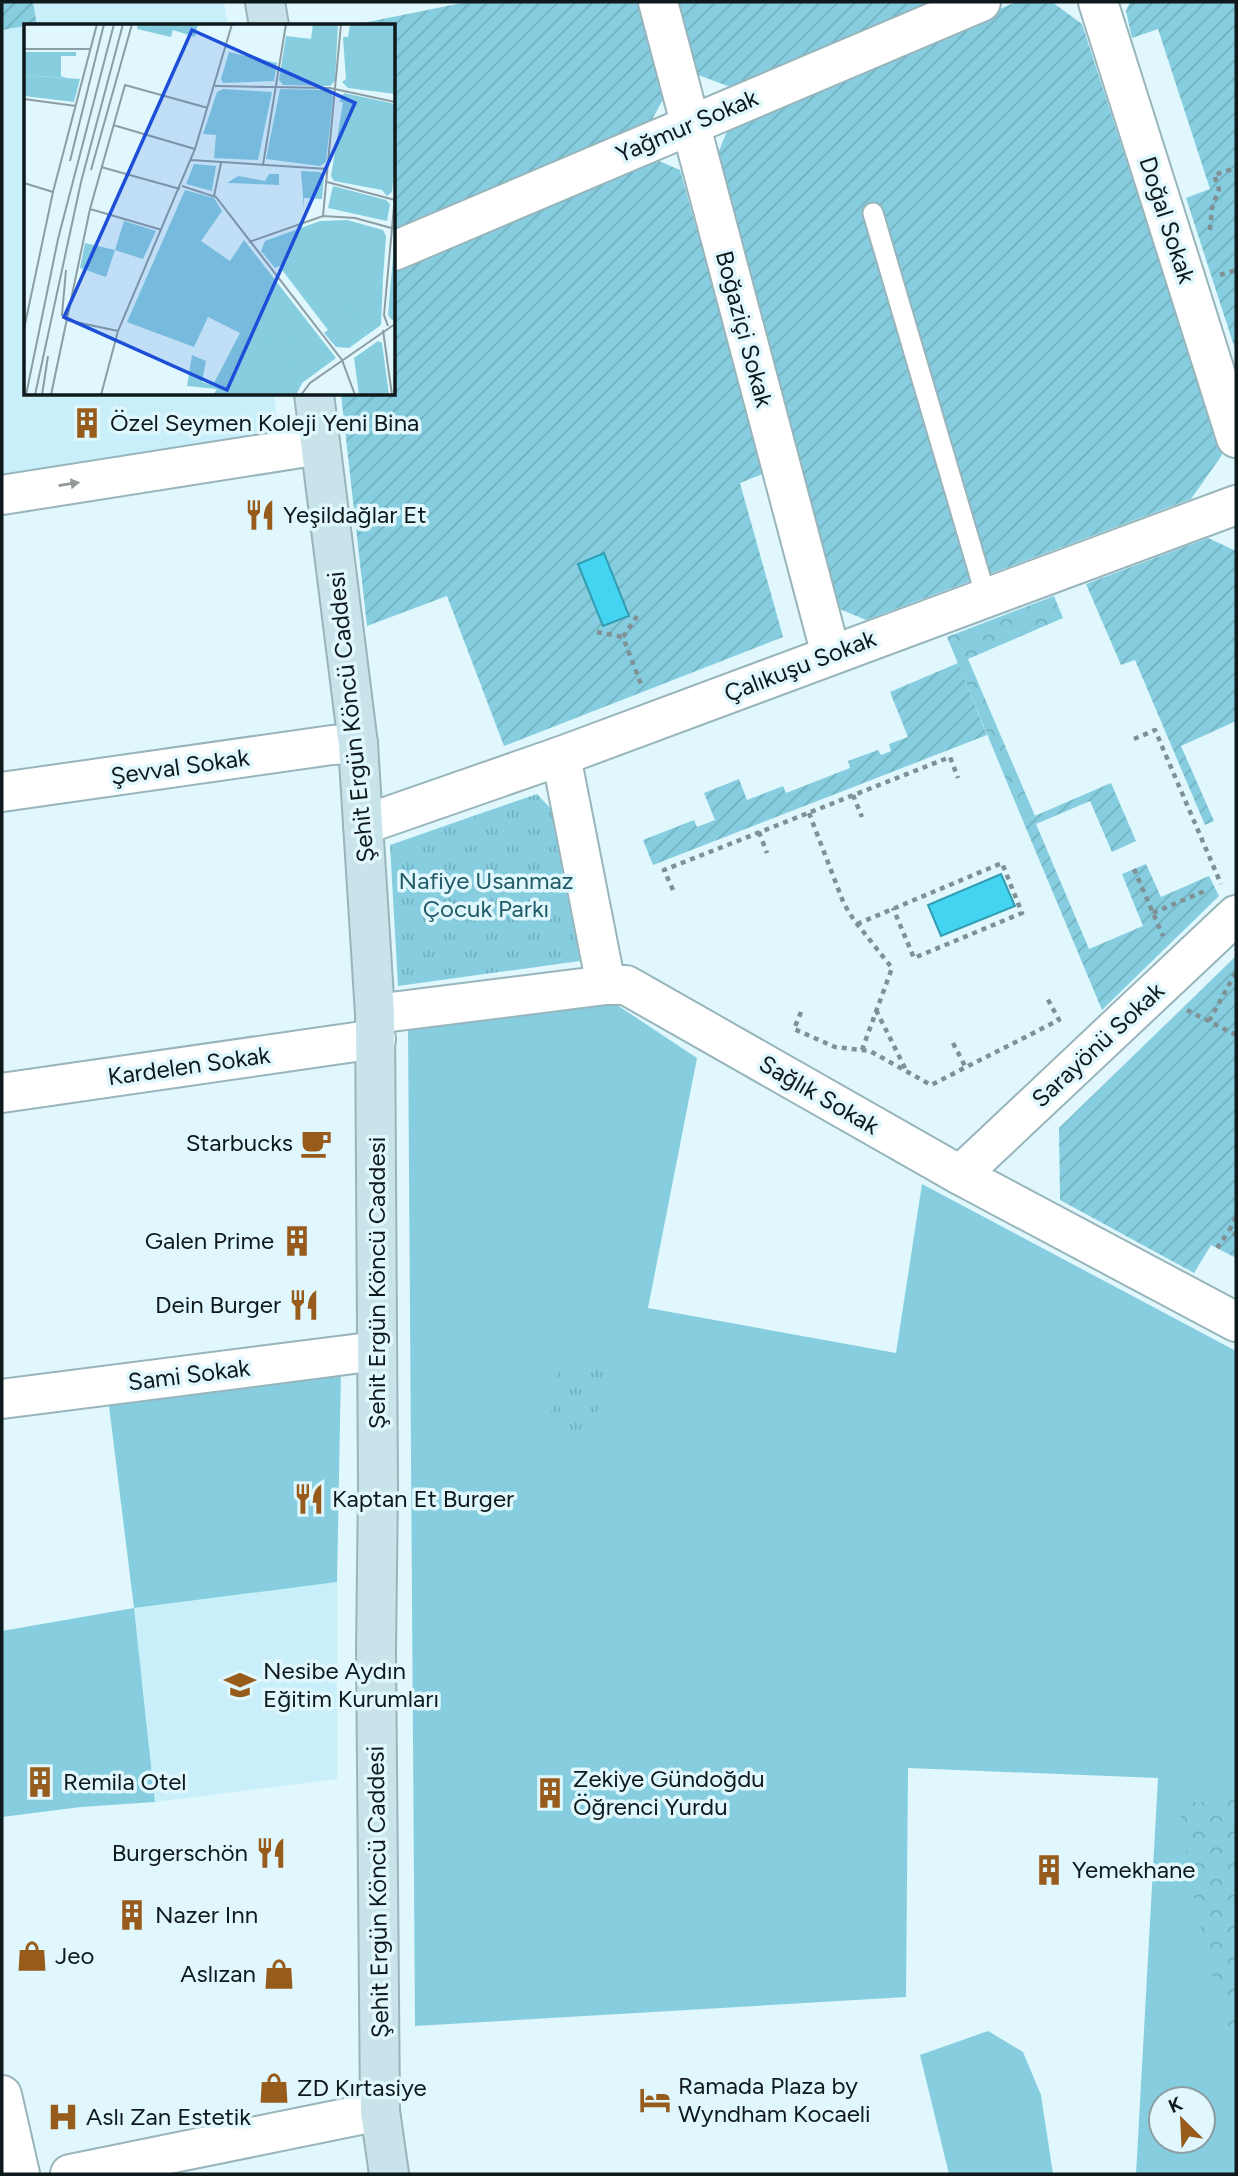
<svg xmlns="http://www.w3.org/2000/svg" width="1238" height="2176" viewBox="0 0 1238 2176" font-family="Figtree,sans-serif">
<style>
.built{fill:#c9f0fa}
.grass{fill:#86cedf;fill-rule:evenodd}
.forest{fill:url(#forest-crowns)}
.park{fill:url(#park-tufts)}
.garden{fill:url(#garden-furrows)}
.water{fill:#42d4f1;stroke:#329cb1;stroke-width:2}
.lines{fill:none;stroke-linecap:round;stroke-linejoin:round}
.lane-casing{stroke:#98b5bc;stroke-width:23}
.street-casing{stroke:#98b5bc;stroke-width:42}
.secondary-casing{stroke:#98b5bc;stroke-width:42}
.path{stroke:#7f9195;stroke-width:4.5;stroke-dasharray:5 5;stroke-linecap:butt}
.lane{stroke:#fff;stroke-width:19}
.street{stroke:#fff;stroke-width:38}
.secondary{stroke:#c8e3e9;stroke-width:38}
.oneway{fill:#939898}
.labels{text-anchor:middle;stroke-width:7;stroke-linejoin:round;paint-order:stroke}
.street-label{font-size:24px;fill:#0e191b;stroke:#dff7fd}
.poi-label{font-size:24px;fill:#0e191b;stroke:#dff7fd;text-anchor:start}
.park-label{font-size:24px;fill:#215b67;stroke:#dff7fd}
.inset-road{fill:none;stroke:#8b9ea3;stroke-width:2}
.view{fill:#1d4ed8;fill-opacity:0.15;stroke:#1d4ed8;stroke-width:3.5}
.inset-edge{fill:none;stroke:#0e191b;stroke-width:3.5}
</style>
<defs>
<pattern id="forest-crowns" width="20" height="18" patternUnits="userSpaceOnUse" patternTransform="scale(1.75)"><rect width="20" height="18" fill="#86cedf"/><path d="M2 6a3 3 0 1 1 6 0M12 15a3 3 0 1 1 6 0" fill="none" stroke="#72b0bf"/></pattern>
<pattern id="park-tufts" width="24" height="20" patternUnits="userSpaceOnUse" patternTransform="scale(1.75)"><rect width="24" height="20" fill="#86cedf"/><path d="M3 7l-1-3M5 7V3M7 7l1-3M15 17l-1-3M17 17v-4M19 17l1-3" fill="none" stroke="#72b0bf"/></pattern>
<pattern id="garden-furrows" width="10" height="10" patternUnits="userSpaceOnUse" patternTransform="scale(1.75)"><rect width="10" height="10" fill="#86cedf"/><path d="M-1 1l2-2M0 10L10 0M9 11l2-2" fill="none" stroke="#72b0bf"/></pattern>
</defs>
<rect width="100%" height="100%" fill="#dff7fd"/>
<g class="built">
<polygon points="2,2 224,2 228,26 26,26 26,394 274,394 279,439 2,481"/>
<polygon points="337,1582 337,1779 155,1802 142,1675 2,1631 160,1604"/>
</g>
<g class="grass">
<path d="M614 1003 697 1058 648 1308 896 1353 922 1184 1236 1351V2174H1136L1158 1778 908 1768 906 1997 415 2026 408 1029ZM1161 2099H1203V2141H1161Z"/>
<polygon points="341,1369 337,1582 134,1608 155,1802 81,1807 2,1817 2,1631 134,1608 108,1398"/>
<polygon points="988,2031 1023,2052 1041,2095 1053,2174 949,2174 920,2055"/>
</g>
<g class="forest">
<polygon points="1054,596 1063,618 968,659 1035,816 1023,821 947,637"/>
<path d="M1236 1792V2047C1206 1969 1190 1886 1179 1803L1213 1801Z"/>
</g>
<g class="park">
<polygon points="537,794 553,811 580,961 398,986 390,845"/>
<polygon points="559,1361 604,1369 593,1437 548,1430"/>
</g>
<g class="garden">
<polygon points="2,2 33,2 37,26 26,26 26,31 25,26 2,30"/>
<polygon points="467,2 643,2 666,94 649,125 394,230 394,26 348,26"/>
<polygon points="674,2 934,2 733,88 693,73"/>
<polygon points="1016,2 1052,2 1082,24 1222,455 1191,499 866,620 835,607 717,156 729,126"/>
<polygon points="1130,2 1236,2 1236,352 1186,198 1210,189 1158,29 1132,38 1126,11"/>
<polygon points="652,158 680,170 765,473 740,483 783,637 504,746 447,596 367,626 341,394 394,394 394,271"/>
<polygon points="1208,538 1236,551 1236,713 1234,714 1236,721 1181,746 1214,821 1205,825 1135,660 1121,665 1086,584"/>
<polygon points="958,663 987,735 653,865 643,840 694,820 697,827 715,820 704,793 739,779 747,800 783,786 786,793 850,768 848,761 878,750 881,755 891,751 889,744 908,737 890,692"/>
<polygon points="1111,783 1136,841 1112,852 1090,801 1036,824 1089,949 1143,926 1122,874 1146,864 1161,897 1209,876 1219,896 1102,1010 1023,821"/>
<polygon points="1236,956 1236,1258 1211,1245 1194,1273 1060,1200 1059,1128"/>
</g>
<g class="water">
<polygon points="604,553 629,616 603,626 578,564"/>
<polygon points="1001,874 1015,906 941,936 928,905"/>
</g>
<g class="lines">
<defs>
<polyline id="lane" points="873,213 986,597"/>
<g id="street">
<polyline points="658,2 831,655"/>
<polyline points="1098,2 1236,438"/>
<polyline points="394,251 981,2"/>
<polyline points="2,495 320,445"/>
<polyline points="561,756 606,985"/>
<polyline points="2,792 332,745 358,744"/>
<polyline points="363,825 561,756 1236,505"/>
<polyline points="375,1014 606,985 626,985 960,1175 1236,1322"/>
<polyline points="2,1093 376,1039"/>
<polyline points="960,1175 1236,915"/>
<polyline points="2,1399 377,1351"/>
<polyline points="2,2095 20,2174"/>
<polyline points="70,2174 380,2111"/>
</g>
<g id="secondary">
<polyline points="265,2 269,26"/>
<polyline points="314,394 358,744 375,1014 378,1487 376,1651 380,2111 389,2174"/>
</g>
</defs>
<use href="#lane" class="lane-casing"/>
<use href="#street" class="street-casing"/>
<use href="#secondary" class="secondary-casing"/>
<g class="path">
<polyline points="1210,230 1212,208 1219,189 1214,175 1236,168"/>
<polyline points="1220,275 1236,270"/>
<polyline points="637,616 623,637 642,687"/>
<polyline points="597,632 623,637"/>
<polyline points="1134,739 1155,730 1221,884"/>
<polyline points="853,795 862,817"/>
<polyline points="809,813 844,904 854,920 892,968 862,1050"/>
<polyline points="759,832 767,853"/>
<polyline points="1134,869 1163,936"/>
<polyline points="673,890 664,870 950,757 958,778"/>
<polyline points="1153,913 1207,890"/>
<polyline points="857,924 1002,863 1022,913 914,958 893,908"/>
<polyline points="876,1010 906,1070"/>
<polyline points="1187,1010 1236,1035"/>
<polyline points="801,1012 794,1029 835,1047 870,1051 931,1085 1059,1020 1046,996"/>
<polyline points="1209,1021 1236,972"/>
<polyline points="953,1043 966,1068"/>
<polyline points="1236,1217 1229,1231 1236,1235"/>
<polyline points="1217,1248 1229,1231"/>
</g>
<use href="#lane" class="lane"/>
<use href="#street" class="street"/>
<use href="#secondary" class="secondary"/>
</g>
<defs><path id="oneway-solid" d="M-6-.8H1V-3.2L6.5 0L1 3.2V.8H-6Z" transform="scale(1.75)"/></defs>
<use class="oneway" href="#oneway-solid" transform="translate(69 484) rotate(-9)"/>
<defs>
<symbol id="building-bare" viewBox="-9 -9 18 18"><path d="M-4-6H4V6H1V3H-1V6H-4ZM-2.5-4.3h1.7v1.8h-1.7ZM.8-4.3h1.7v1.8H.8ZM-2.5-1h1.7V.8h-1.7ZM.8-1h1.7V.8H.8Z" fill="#975c1c" stroke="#dff7fd" stroke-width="2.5" paint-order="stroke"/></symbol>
<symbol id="restaurant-bare" viewBox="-9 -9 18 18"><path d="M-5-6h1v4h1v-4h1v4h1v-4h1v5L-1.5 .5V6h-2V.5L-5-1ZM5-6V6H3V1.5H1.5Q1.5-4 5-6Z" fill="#975c1c" stroke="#dff7fd" stroke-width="2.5" paint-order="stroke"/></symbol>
<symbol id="cafe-bare" viewBox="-9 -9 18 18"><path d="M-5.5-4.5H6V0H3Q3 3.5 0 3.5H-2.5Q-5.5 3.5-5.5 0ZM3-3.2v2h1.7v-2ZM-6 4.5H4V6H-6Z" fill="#975c1c" stroke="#dff7fd" stroke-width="2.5" paint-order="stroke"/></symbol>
<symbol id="school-bare" viewBox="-9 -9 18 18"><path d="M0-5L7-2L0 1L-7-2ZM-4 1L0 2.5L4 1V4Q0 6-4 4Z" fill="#975c1c" stroke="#dff7fd" stroke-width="2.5" paint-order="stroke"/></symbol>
<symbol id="shop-bare" viewBox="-9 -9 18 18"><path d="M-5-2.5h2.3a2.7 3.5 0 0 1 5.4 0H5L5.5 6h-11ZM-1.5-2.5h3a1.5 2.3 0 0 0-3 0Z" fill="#975c1c" stroke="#dff7fd" stroke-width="2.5" paint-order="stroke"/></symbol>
<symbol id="hotel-bare" viewBox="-9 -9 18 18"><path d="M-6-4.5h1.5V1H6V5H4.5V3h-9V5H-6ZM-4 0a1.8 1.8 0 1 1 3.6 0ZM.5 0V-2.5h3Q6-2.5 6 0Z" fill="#975c1c" stroke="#dff7fd" stroke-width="2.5" paint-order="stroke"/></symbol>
<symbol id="hospital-bare" viewBox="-9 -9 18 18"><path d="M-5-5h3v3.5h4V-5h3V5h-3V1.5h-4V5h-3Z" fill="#975c1c" stroke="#dff7fd" stroke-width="2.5" paint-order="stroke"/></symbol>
</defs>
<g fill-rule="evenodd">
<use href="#building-bare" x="65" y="401" width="44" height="44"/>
<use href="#restaurant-bare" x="238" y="493" width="44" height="44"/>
<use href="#cafe-bare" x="294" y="1121" width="44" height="44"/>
<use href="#building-bare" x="275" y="1219" width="44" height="44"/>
<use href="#restaurant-bare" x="282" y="1283" width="44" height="44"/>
<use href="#restaurant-bare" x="287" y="1477" width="44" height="44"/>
<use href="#school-bare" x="218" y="1663" width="44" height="44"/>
<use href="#building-bare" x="18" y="1760" width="44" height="44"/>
<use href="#building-bare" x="528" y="1771" width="44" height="44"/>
<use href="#restaurant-bare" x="249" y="1831" width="44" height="44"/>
<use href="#building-bare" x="1027" y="1848" width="44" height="44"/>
<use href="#building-bare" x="110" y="1893" width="44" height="44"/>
<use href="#shop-bare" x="10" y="1934" width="44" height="44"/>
<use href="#shop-bare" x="257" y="1952" width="44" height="44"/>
<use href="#shop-bare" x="252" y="2066" width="44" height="44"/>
<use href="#hotel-bare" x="633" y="2078" width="44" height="44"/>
<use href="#hospital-bare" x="41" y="2095" width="44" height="44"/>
</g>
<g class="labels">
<g class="street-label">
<text transform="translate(687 126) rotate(-23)" y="8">Yağmur Sokak</text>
<text transform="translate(1167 220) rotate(72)" y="8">Doğal Sokak</text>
<text transform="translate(744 329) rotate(75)" y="8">Boğaziçi Sokak</text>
<text transform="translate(800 666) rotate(-21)" y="8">Çalıkuşu Sokak</text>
<text transform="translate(351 717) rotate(-96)" y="8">Şehit Ergün Köncü Caddesi</text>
<text transform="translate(180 767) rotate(-8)" y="8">Şevval Sokak</text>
<text transform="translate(1098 1045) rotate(-43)" y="8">Sarayönü Sokak</text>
<text transform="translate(189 1066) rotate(-8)" y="8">Kardelen Sokak</text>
<text transform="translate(819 1095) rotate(30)" y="8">Sağlık Sokak</text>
<text transform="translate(377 1283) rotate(-90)" y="8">Şehit Ergün Köncü Caddesi</text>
<text transform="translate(189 1375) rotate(-7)" y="8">Sami Sokak</text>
<text transform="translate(378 1892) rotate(-91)" y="8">Şehit Ergün Köncü Caddesi</text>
</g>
<g class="poi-label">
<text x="110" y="431">Özel Seymen Koleji Yeni Bina</text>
<text x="283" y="523">Yeşildağlar Et</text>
<text x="293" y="1151" text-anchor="end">Starbucks</text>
<text x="274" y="1249" text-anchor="end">Galen Prime</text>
<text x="281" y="1313" text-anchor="end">Dein Burger</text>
<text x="332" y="1507">Kaptan Et Burger</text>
<text x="263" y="1679">Nesibe Aydın<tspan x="263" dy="28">Eğitim Kurumları</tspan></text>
<text x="573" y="1787">Zekiye Gündoğdu<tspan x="573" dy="28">Öğrenci Yurdu</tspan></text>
<text x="63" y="1790">Remila Otel</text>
<text x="248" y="1861" text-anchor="end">Burgerschön</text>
<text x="1072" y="1878">Yemekhane</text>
<text x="155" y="1923">Nazer Inn</text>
<text x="55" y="1964">Jeo</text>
<text x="256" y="1982" text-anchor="end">Aslızan</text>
<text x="678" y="2094">Ramada Plaza by<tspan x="678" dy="28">Wyndham Kocaeli</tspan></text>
<text x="297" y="2096">ZD Kırtasiye</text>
<text x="86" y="2125">Aslı Zan Estetik</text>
</g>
<g class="park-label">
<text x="486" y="889">Nafiye Usanmaz<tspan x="486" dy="28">Çocuk Parkı</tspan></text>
</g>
</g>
<g transform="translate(24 24)">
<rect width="371" height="371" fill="#dff7fd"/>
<path d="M0 51 56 55 50 78 0 72ZM161 166 190 174 198 187 177 217 206 237 220 216 312 334 278 359 272 371H189L193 365 163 362 168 331 182 337 178 358 189 361 216 309 184 293 170 323 103 298ZM100 197 132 207 119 235 91 226 82 253 56 244 61 219 91 226ZM359 255 357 301 343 311 322 285Z" fill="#86cedf"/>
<path d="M217 313 270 317 268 361 278 359 272 371H210ZM354 317 358 319 365 371H335L330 334Z" fill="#86cedf"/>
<path d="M170 140 192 142 188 167 162 160ZM309 162 362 176 366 180 363 197 304 184Z" fill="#86cedf"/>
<path d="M114 0H174L171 13 149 6 147 13 113 5ZM289 0H314L311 57 306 62 259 61 255 56 262 12 287 15ZM326 0H371V70L324 64 318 58 322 55 319 13H324ZM0 28H52V32H37V52L43 54 0 51ZM205 28 253 39 250 57 199 59 197 55ZM199 65 248 68 234 136 190 134 192 111 179 110 193 68ZM256 65 305 66 309 73 302 138 296 142 242 135ZM320 69 371 80V137L368 168 363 172 358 166 310 157 307 152 319 78H315ZM277 147 296 148 300 153 298 175 280 174V186ZM245 150H255V161L203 159 214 152 241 157ZM323 196 359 206 362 212 359 255 323 285 343 311 325 324 312 323 300 309 304 306 255 242 251 244 237 227 241 217 296 197ZM371 210V295L368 296 364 291Z" fill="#86cedf"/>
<path class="inset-road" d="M0 25H67M191 62 306 64 371 78M0 75 52 82M89 101 171 125M167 136 304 145M46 137 80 0M239 141 262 0M77 143 156 165M67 146 108 0M303 158 371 176M0 159 29 168M158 162 192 173 318 336 331 371M190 172 197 139M66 185 138 206M299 192 317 0M225 218 299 192 331 194 371 205M42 246 38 291 42 296M42 296 94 307M364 302 360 291 371 172M0 305 29 168 73 0M359 306 368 371M2 371 34 215 90 0M11 371 57 158 99 0M18 371 24 332M27 371 66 185 101 61 184 84M77 371 94 307 171 125 208 0M277 371 286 359 371 300"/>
<path class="view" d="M168 6 331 79 203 366 40 293Z"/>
<rect width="371" height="371" class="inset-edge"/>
</g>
<rect width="1238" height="2176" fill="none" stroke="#0e191b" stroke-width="7"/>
<g transform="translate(1182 2120) rotate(336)"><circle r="33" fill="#dff7fd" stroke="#8b9ea3" stroke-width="2"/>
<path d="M0-5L12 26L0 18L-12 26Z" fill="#975c1c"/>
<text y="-10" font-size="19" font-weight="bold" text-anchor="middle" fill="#0e191b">K</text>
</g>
</svg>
